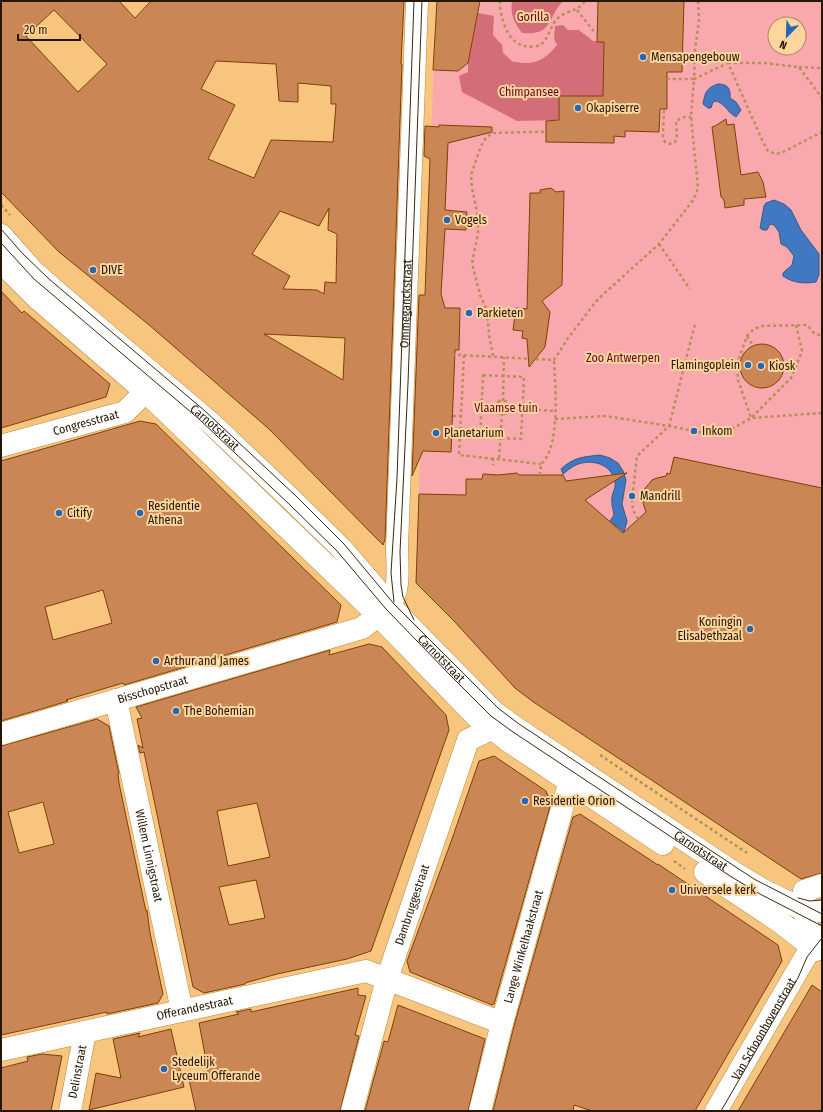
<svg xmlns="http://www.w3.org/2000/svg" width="823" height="1112" viewBox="0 0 823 1112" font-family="'Fira Sans Condensed',sans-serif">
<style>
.green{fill:#f9a9ae;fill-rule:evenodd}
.forest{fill:#d36e78}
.water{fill:#4079c1;stroke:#385b88}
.building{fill:#cb8656;stroke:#7e4004;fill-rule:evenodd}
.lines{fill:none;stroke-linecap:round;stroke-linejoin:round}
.street-casing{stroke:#b78840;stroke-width:23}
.secondary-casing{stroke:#b78840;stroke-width:23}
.path{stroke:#b78f58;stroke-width:2.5;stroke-dasharray:3 3;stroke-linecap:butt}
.street{stroke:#fff;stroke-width:22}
.secondary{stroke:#fff;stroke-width:22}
.tram{stroke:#3b280f;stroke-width:1}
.poi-dot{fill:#2367b8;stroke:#fdd59d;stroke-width:1.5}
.labels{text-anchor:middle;stroke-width:4;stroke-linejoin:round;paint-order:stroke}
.park-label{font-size:12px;fill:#680920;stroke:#fdd59d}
.poi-label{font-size:12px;fill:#251602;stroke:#fdd59d;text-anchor:start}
.street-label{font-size:12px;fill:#251602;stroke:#fdd59d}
</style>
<rect width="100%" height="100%" fill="#f8c57e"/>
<path class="green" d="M436 1H822V554L741 573 477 516 418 514ZM775 24H799V48H775Z"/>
<g class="forest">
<path d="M512 1H563C547 18 553 36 522 33 514 22 510 15 512 1Z"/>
<path d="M478 13 494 16 493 35 502 45 503 53 513 62C517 61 520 63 523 63 539 64 548 56 557 45L554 39 555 26 563 25 568 30H579L593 41 604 42 603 96H559V120L517 121 462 92 459 76 468 72V63Z"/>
</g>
<g class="water">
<path d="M718 84C727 84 731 88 730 98L736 102 741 110 736 117C728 113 727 106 717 101L713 102 711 108H708L703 104C705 93 706 88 718 84Z"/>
<path d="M774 200 784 204 791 210 801 230 819 254V275L816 282C804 284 793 283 783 276V273L792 265 794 256 787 247 781 244 779 232 774 225 770 224 767 230H763L760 228 764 206 766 203Z"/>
<path d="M600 455 610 458 618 463 623 471 626 480 622 504 627 521 624 532 610 521 614 515C613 509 611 503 612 497 613 491 616 488 615 482 612 464 591 458 576 465 571 467 567 471 563 474L561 469C574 457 583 457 600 455Z"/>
</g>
<g class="building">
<path d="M1 1H119L135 18 151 1H404L401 64H402L385 540 383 545 269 429 148 324 59 252 1 192ZM54 10 107 64 78 92 26 36ZM216 61 276 64 279 101 298 102V83L331 86V104H336L333 142 271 140 254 178 208 159 235 105 201 89ZM329 208 328 230 337 234 336 283 325 282 324 294 317 290 283 289 290 276 252 254 280 211 319 226ZM264 334 345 338 343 380Z"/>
<polygon points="437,1 480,1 468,63 458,71 433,70"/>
<polygon points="598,1 684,1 682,72 667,72 667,109 660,109 659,132 625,131 625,137 614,136 614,143 546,142 546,121 559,120 559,96 603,96 604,42 597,42"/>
<polygon points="726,119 727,125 734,124 741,175 758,172 763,182 766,197 744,199 744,205 725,208 724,200 721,197 712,127 715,126"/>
<polygon points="439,125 492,127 492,132 448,143 445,210 467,212 466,230 445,229 441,294 445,308 460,308 459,350 455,350 451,452 423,451 412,476 419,295 425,295 430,159 424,156 425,126 439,127"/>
<polygon points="551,188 556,192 564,191 562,285 542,301 550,312 545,347 529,367 527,339 522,338 523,331 513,330 516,308 527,309 530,193 540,193 540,190"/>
<polygon points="1,291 22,313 24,311 110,384 106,397 1,428"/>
<circle cx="762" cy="366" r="22"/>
<path d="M140 421 156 424 341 605 337 622 124 685 123 683 66 700 68 701 1 721V461ZM103 590 112 623 53 640 45 607Z"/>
<polygon points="674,457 822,488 822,873 801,879 532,701 515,688 454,621 416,583 419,494 466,495 466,479 482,479 483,474 498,475 517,473 519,475 563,475 566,481 627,473 585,500 623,533 646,512 643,503 643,491 652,480 657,478 666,476 667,473 670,474"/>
<path d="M369 644 382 647 446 715 449 730 371 951 347 959 277 974 245 983V984L204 993 193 987 144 752 140 753 138 745 143 748 137 719 142 718 136 707 330 650 329 655ZM257 803 270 857 228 866 217 811ZM256 880 265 918 229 925 219 887Z"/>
<path d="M97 719 109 726 119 774H118L119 783 144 902 146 911 147 910 150 933 163 994 158 1003 107 1014V1012L1 1035V746ZM43 802 54 844 19 853 8 812Z"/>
<polygon points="494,756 546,791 551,803 494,1004 492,1005 410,972 407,961 452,839 479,761"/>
<polygon points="580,814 658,865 658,864 778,945 782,961 695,1111 592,1111 574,1105 573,1111 493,1111 514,1026 573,817"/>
<polygon points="812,985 822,992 822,1111 738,1111"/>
<polygon points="358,988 358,995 366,996 355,1035 359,1036 340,1111 196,1111 188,1075 208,1071 199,1023 239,1014 236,1012 251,1009 251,1012"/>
<polygon points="398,1005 485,1039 468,1111 365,1111 384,1041 388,1042"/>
<polygon points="171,1029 184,1087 89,1110 96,1073 121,1078 113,1039 140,1033 138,1037"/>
<polygon points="42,1054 62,1056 51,1111 1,1111 1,1068 28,1061 27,1057"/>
</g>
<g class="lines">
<defs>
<g id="street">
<path id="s1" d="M1 446 125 412 139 398 161 382"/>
<path id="s2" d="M116 700 182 1011"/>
<path id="s3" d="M1 734 362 628C371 621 382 614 389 605 401 592 397 564 397 547L417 1"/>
<polyline points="804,891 822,885"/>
<polyline points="804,910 822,911"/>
<path id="s4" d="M1 1050 366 971 502 1023"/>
<path id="s5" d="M70 1111 85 1032"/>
<path id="s6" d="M352 1111 387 979 468 740 483 733 498 715"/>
<path id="s7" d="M480 1111 502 1023 567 791 572 784"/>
<path id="s8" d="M716 1111 806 956 822 936"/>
</g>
<g id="secondary">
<path id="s9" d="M1 235 33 271 59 294 213 425 293 501 341 548 396 612 423 640 494 712 516 728 733 872 763 890 804 910 812 947"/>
<polyline points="1,262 37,298 147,393 378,615 477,717 507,740 663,844"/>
<polyline points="705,872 780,922 816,950"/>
</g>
</defs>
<use href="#street" class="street-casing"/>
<use href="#secondary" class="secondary-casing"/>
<g class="path">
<path d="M500 1C500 17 507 43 525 46 529 47 536 47 540 45 549 39 550 26 557 19 565 10 577 13 585 1"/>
<polyline points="698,1 699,20 695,50 694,79 728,63 763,142 768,151 776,154 783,152 822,132"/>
<polyline points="577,10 595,33 597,33"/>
<polyline points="728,63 763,63 799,67 822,98"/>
<polyline points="799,67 822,68"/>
<polyline points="1,205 10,215"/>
<polyline points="659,244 690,289"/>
<polyline points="796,325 802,351 791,378 751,418 738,380 737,364 747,336 753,330 761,326 807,325 814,333 822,336"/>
<polyline points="747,336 753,346"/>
<polyline points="440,354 554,360 568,338 598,299 659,244 694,199 698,188 691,117 694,79 665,79 663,136 665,142 669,144 675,142 677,137 676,121 684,117 691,117"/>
<polyline points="464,355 459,455 541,464"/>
<polyline points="493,356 489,335 488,322 485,306 480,295 472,263 478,233 478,217 472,188 471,175 481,146 485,139 492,133 572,131 573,102 664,103"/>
<polygon points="483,375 524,377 521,439 480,437"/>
<polygon points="498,401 508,401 507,414 497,413"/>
<polyline points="503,401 504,357"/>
<polyline points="482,407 497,408"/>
<polyline points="508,408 555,411"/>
<polyline points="453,416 461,416"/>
<polyline points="555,419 605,416 669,426 689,430"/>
<polyline points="698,432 720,436 751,418 822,413"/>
<polyline points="493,458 493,465"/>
<polyline points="499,458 502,414"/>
<path d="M540 475 541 464C561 447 555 385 554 360"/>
<polyline points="638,519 633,510 632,500 637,456 669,426 695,324"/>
<polyline points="600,755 747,853"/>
<polyline points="674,861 685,869"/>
</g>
<use href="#street" class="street"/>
<use href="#secondary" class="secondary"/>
<g class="tram">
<polyline points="1,229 23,254 49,279 205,411 297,497 344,544 394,604 498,708 519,724 754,879 822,914"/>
<polyline points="1,243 34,279 199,419 290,505 337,551 386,609 451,676 491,716 513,732 730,876 760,894 822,926"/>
<polyline points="394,602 391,573 397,478 414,1"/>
<polyline points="414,620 403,597 401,585 400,552 408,383 422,1"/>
<polyline points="798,898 810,901 822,900"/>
<polyline points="721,1111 798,978 807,957 822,938"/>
</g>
</g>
<g class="poi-dot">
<circle cx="643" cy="57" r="4"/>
<circle cx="578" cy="108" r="4"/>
<circle cx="447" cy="220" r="4"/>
<circle cx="93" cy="270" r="4"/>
<circle cx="469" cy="313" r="4"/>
<circle cx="748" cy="365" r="4"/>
<circle cx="761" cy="366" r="4"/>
<circle cx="694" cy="431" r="4"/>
<circle cx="436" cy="433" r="4"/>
<circle cx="632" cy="496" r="4"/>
<circle cx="59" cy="513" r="4"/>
<circle cx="140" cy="513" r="4"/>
<circle cx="750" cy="629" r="4"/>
<circle cx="156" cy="661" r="4"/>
<circle cx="176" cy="711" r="4"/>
<circle cx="525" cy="801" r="4"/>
<circle cx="672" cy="890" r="4"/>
<circle cx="164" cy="1069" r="4"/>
</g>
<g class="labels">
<g class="park-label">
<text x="533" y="21">Gorilla</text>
<text x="529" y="96">Chimpansee</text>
<text x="623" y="362">Zoo Antwerpen</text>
<text x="506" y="412">Vlaamse tuin</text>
</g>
<g class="poi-label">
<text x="651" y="61">Mensapengebouw</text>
<text x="586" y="112">Okapiserre</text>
<text x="455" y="224">Vogels</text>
<text x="101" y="274">DIVE</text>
<text x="477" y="317">Parkieten</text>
<text x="740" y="369" text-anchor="end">Flamingoplein</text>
<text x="769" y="370">Kiosk</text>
<text x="702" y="435">Inkom</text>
<text x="444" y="437">Planetarium</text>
<text x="640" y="500">Mandrill</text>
<text x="148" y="510">Residentie<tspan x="148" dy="14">Athena</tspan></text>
<text x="67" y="517">Citify</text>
<text x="742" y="626" text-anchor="end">Koningin<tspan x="742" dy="14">Elisabethzaal</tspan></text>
<text x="164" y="665">Arthur and James</text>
<text x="184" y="715">The Bohemian</text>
<text x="533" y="805">Residentie Orion</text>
<text x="680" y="894">Universele kerk</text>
<text x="172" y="1066">Stedelijk<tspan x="172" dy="14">Lyceum Offerande</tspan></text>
</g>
<g class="street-label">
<text dy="4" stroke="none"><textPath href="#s3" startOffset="715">Ommeganckstraat</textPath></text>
<text dy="4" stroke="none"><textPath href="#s1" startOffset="88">Congresstraat</textPath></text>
<text dy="4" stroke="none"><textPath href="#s9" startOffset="288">Carnotstraat</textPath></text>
<text dy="4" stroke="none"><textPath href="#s9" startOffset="612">Carnotstraat</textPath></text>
<text dy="4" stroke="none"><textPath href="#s3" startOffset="158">Bisschopstraat</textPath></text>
<text dy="4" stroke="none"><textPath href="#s9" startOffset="936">Carnotstraat</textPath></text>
<text dy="4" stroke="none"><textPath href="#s2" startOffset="159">Willem Linnigstraat</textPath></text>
<text dy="4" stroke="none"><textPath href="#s6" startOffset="215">Dambruggestraat</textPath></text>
<text dy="4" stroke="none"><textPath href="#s7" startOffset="170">Lange Winkelhaakstraat</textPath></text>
<text dy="4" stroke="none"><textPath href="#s4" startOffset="198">Offerandestraat</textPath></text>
<text dy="4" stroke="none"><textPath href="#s8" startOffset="95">Van Schoonhovenstraat</textPath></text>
<text dy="4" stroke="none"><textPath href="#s5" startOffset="40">Delinstraat</textPath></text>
</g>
</g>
<rect width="823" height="1112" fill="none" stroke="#251602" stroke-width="4"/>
<g transform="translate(787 36) rotate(203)"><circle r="19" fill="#fdd59d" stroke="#a7895f"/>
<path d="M0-3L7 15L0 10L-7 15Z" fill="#2367b8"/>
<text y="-6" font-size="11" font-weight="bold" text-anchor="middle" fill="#251602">N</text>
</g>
<path d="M18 34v6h62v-6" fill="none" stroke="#251602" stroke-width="2"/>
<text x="24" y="34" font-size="12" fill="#251602" stroke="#fdd59d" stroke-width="3" paint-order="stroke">20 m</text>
</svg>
